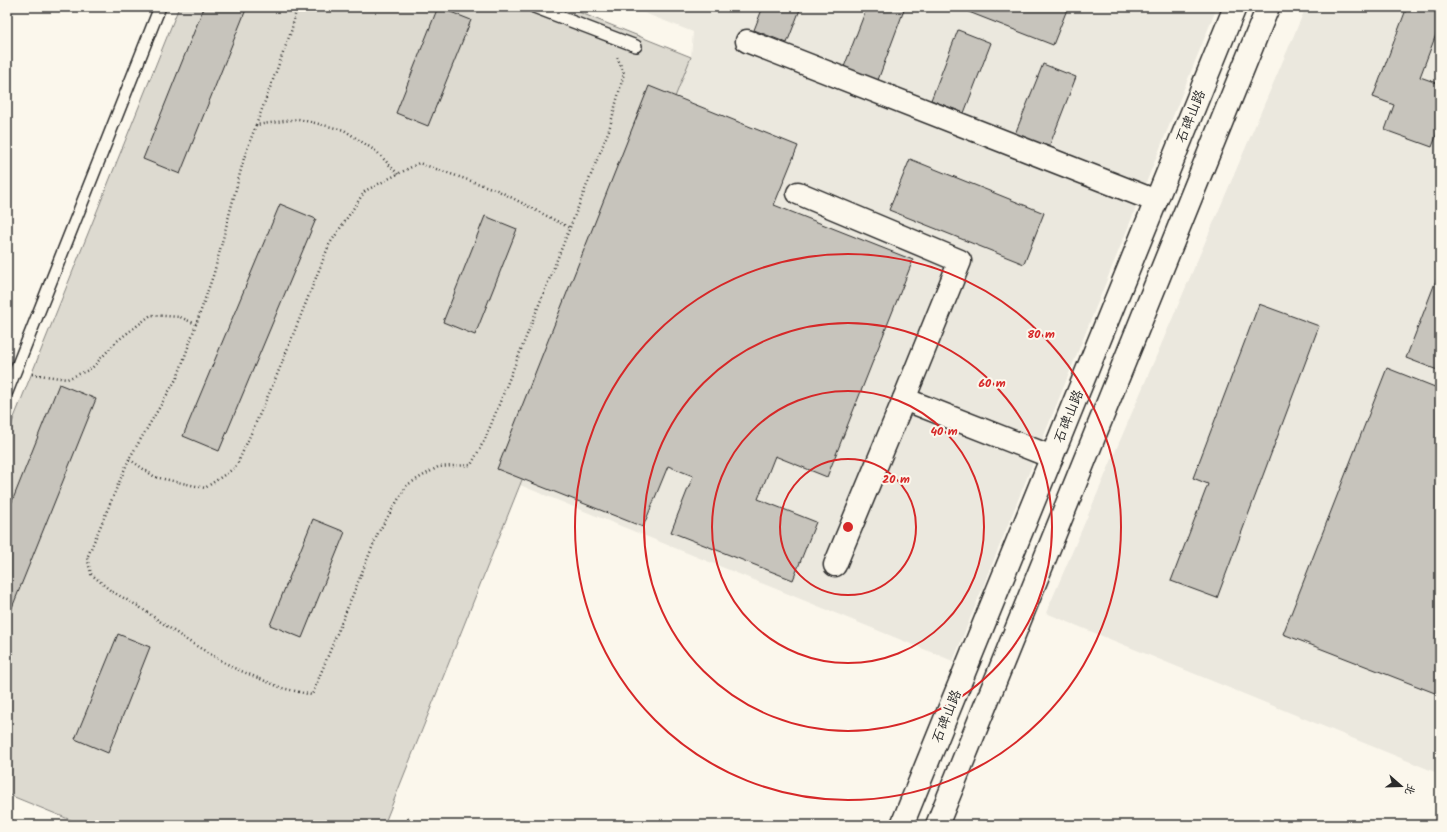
<svg xmlns="http://www.w3.org/2000/svg" width="1447" height="832" viewBox="0 0 1447 832" font-family="Kalam,'LXGW WenKai TC',sans-serif">
<style>
.built{fill:#ebe8de}
.green{fill:#dddad0;stroke:#84827e}
.building{fill:#c7c4bc;stroke:#2b2b2b}
.lines{fill:none;stroke-linecap:round;stroke-linejoin:round}
.service-casing{stroke:#2b2b2b;stroke-width:14}
.minor-casing{stroke:#2b2b2b;stroke-width:25}
.tertiary-casing{stroke:#2b2b2b;stroke-width:25}
.path{stroke:#2b2b2b;stroke-width:2.5;stroke-dasharray:1 3;stroke-linecap:butt}
.service{stroke:#fbf7ec;stroke-width:11}
.minor{stroke:#fbf7ec;stroke-width:22}
.tertiary{stroke:#fbf7ec;stroke-width:22}
.ring{fill:none;stroke:#d62828;stroke-width:2}
.labels{text-anchor:middle;stroke-width:4;stroke-linejoin:round;paint-order:stroke}
.street-label{font-size:14px;fill:#2b2b2b;stroke:#fbf7ec}
.centre{fill:#d62828;stroke:#fbf7ec;stroke-width:2}
.ring-label{font-size:12px;text-anchor:middle;font-weight:bold;fill:#d62828;stroke:#fbf7ec;stroke-width:4;stroke-linejoin:round;paint-order:stroke}
</style>
<rect width="100%" height="100%" fill="#fbf7ec"/>
<filter id="ink" filterUnits="userSpaceOnUse"><feTurbulence type="fractalNoise" baseFrequency=".025" numOctaves="2"/><feDisplacementMap in="SourceGraphic" scale="8" xChannelSelector="R" yChannelSelector="G"/><feConvolveMatrix kernelMatrix="1 2 1 2 8 2 1 2 1" color-interpolation-filters="sRGB"/></filter>
<g filter="url(#ink)">
<g class="built">
<polygon points="629,7 1217,7 953,661 520,485 691,57 693,32"/>
<polygon points="1306,7 1440,7 1440,774 1046,613"/>
</g>
<polygon class="green" points="179,7 566,7 691,57 384,825 83,825 7,794 7,435"/>
<g class="building">
<polygon points="204,7 247,7 180,174 143,159"/>
<polygon points="438,7 471,20 428,126 396,113"/>
<polygon points="763,7 801,7 787,43 754,30"/>
<polygon points="867,7 897,7 904,10 878,80 844,67"/>
<polygon points="956,7 1068,7 1053,45"/>
<polygon points="1407,7 1440,7 1440,24 1420,77 1440,84 1440,126 1432,147 1385,130 1394,105 1373,97"/>
<polygon points="958,30 991,43 964,113 931,100"/>
<polygon points="1043,64 1076,77 1049,147 1015,134"/>
<polygon points="649,86 798,146 774,205 913,260 827,477 775,456 758,499 816,522 793,580 671,532 693,476 668,466 643,527 497,469"/>
<polygon points="910,159 1044,213 1024,264 889,210"/>
<polygon points="280,204 316,219 219,451 183,436"/>
<polygon points="485,216 517,229 475,335 443,322"/>
<polygon points="1440,270 1440,371 1406,358"/>
<polygon points="1259,304 1319,326 1217,598 1171,581 1208,484 1193,478"/>
<polygon points="1387,368 1440,389 1440,695 1283,634"/>
<polygon points="59,384 96,399 7,620 7,514"/>
<polygon points="313,519 345,532 302,638 270,625"/>
<polygon points="118,634 150,647 108,753 75,739"/>
<polygon points="408,818 424,825 405,825"/>
</g>
<g class="lines">
<defs>
<g id="service">
<polyline points="534,7 636,46"/>
<polyline points="7,392 160,7"/>
</g>
<g id="minor">
<polyline points="747,41 1156,201"/>
<polyline points="798,193 960,261 904,399"/>
<polyline points="835,565 904,399 1052,457"/>
</g>
<g id="tertiary">
<polyline points="902,825 1235,7"/>
<polyline points="937,825 1268,7"/>
</g>
</defs>
<use href="#service" class="service-casing"/>
<use href="#minor" class="minor-casing"/>
<use href="#tertiary" class="tertiary-casing"/>
<g class="path">
<polyline points="256,125 291,32 297,7"/>
<polyline points="398,174 377,152 344,130 298,119 256,125 244,158 214,273 178,376 129,459 155,477 205,488 236,467 275,380 329,245 365,191 419,163 497,190 570,228"/>
<polyline points="32,374 67,379 91,369 117,341 151,315 180,317 196,324"/>
<polyline points="129,459 87,558 91,574 111,591 138,606 188,641 234,668 282,688 312,695 378,533 407,485 438,467 471,465 486,437 609,130 624,73 617,57"/>
</g>
<use href="#service" class="service"/>
<use href="#minor" class="minor"/>
<use href="#tertiary" class="tertiary"/>
</g>
</g>
<g class="ring">
<circle cx="848" cy="527" r="68"/>
<circle cx="848" cy="527" r="136"/>
<circle cx="848" cy="527" r="204"/>
<circle cx="848" cy="527" r="273"/>
</g>
<g class="labels">
<g class="street-label">
<text transform="translate(1190 116) rotate(-68)" y="5">石碑山路</text>
<text transform="translate(1068 416) rotate(-68)" y="5">石碑山路</text>
<text transform="translate(946 716) rotate(-68)" y="5">石碑山路</text>
</g>
</g>
<circle cx="848" cy="527" r="6" class="centre"/>
<g class="ring-label">
<text x="1041" y="338">80 m</text>
<text x="992" y="387">60 m</text>
<text x="944" y="435">40 m</text>
<text x="896" y="483">20 m</text>
</g>
<rect width="1447" height="832" fill="none" stroke="#fbf7ec" stroke-width="24"/>
<rect x="12" y="12" width="1423" height="808" fill="none" stroke="#2b2b2b" stroke-width="1.5" filter="url(#ink)"/>
<g transform="translate(1401 786) rotate(110)" stroke="#fbf7ec" stroke-width="3" paint-order="stroke">
<path d="M0-3L7 15L0 10L-7 15Z" fill="#2b2b2b"/>
<text y="-6" font-size="11" font-weight="bold" text-anchor="middle" fill="#2b2b2b">北</text>
</g>
</svg>
